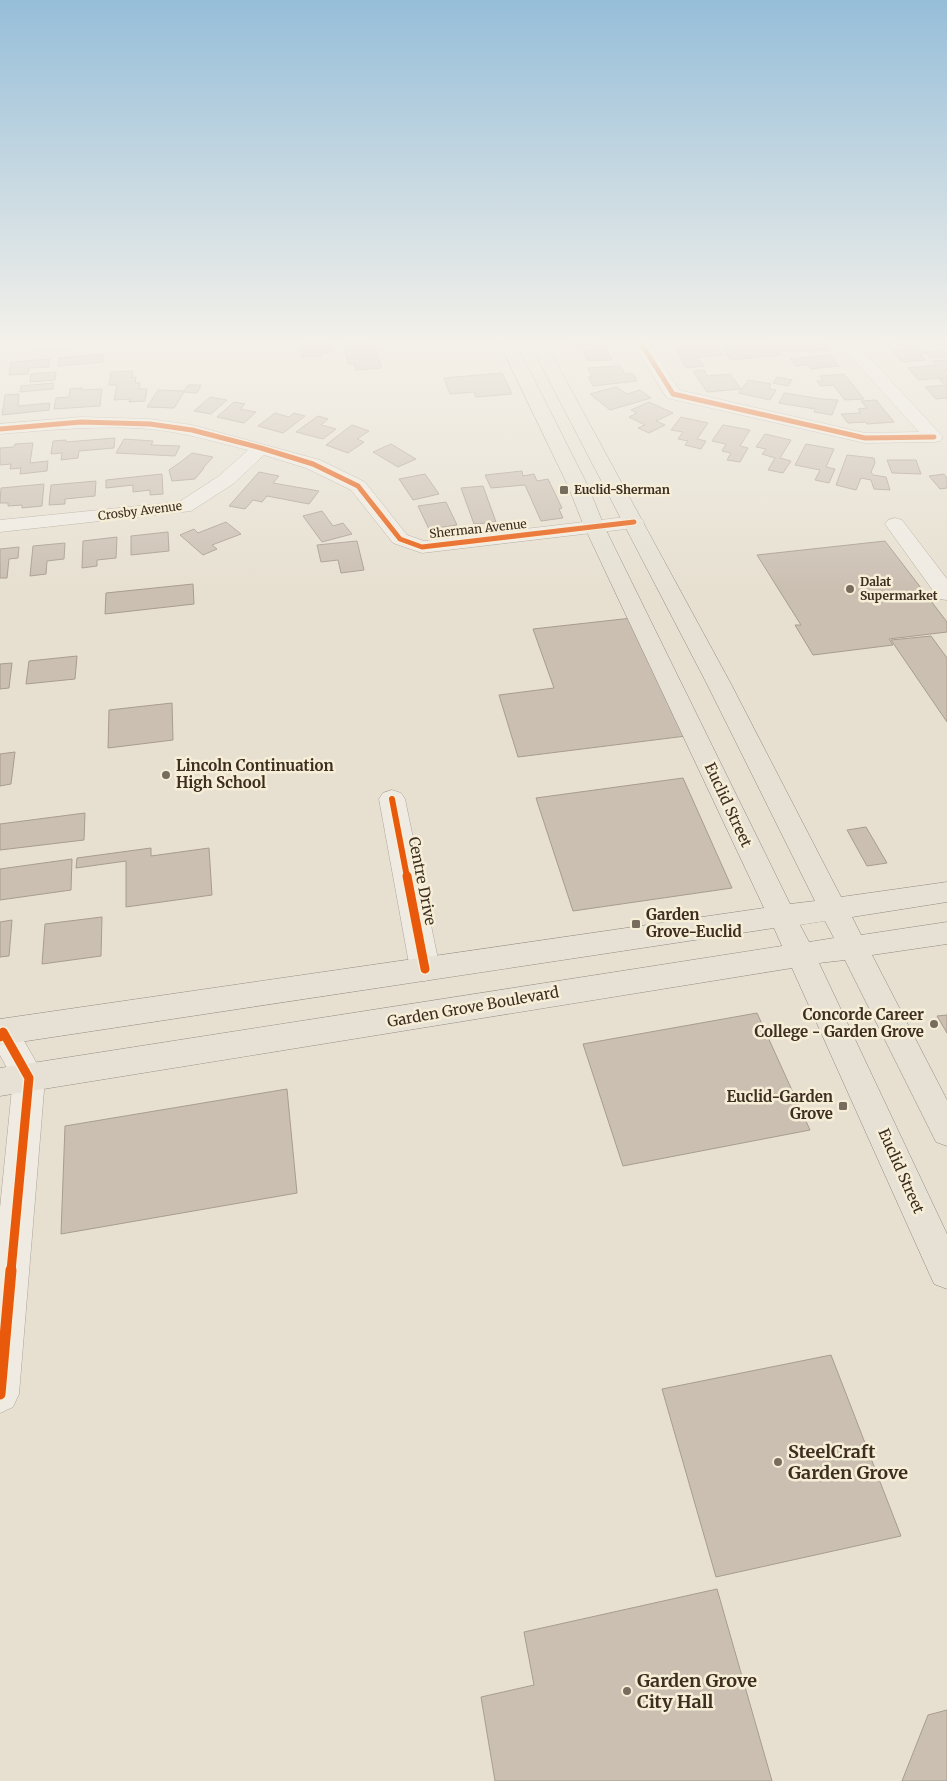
<svg xmlns="http://www.w3.org/2000/svg" width="947" height="1781" viewBox="0 0 947 1781" font-family="Merriweather,serif">
<style>
.building{fill:#cbbfb2;stroke:#a89c90}
.lines{fill:none;stroke-linecap:round;stroke-linejoin:round}
.minor-casing{stroke:#ada599;stroke-width:1}
.major-casing{stroke:#928b80;stroke-width:1}
.minor{fill:#efebe3;fill-rule:evenodd}
.major{fill:#e6e1d4;fill-rule:evenodd}
.cycleway-far3-casing{stroke:#f7eed8;stroke-width:7}
.cycleway-far2-casing{stroke:#f7eed8;stroke-width:9}
.cycleway-far1-casing{stroke:#f7eed8;stroke-width:12}
.cycleway-casing{stroke:#f7eed8;stroke-width:14}
.cycleway-far3{stroke:#e8590c;stroke-width:5}
.cycleway-far2{stroke:#e8590c;stroke-width:6}
.cycleway-far1{stroke:#e8590c;stroke-width:9}
.cycleway{stroke:#e8590c;stroke-width:11}
.poi-dot{fill:#786c5e;stroke:#f7eed8;stroke-width:2}
.labels{text-anchor:middle;stroke-width:5;stroke-linejoin:round;paint-order:stroke}
.far-poi-label{font-size:12px;font-weight:bold;fill:#3d2e20;stroke:#f7eed8;text-anchor:start}
.far-street-label{font-size:12px;fill:#3d2e20;stroke:#f7eed8}
.poi-label{font-size:15px;font-weight:bold;fill:#3d2e20;stroke:#f7eed8;text-anchor:start}
.street-label{font-size:15px;fill:#3d2e20;stroke:#f7eed8}
.near-poi-label{font-size:18px;font-weight:bold;fill:#3d2e20;stroke:#f7eed8;text-anchor:start}
</style>
<rect width="100%" height="100%" fill="#e7e0d1"/>
<g class="building">
<polygon points="300,340 308,340 309,344 330,343 331,352 321,353 321,356 302,357"/>
<polygon points="342,340 373,340 382,368 356,370 354,364 348,364"/>
<polygon points="561,340 597,340 599,345 564,348"/>
<polygon points="787,340 820,340 829,350 781,351 773,341"/>
<polygon points="882,340 906,340 908,342 885,344"/>
<polygon points="772,344 781,355 731,360 723,348 741,347 743,349"/>
<polygon points="715,345 723,355 691,358 692,360 700,360 704,366 687,368 675,350 684,350 682,348"/>
<polygon points="606,348 612,360 588,361 583,350"/>
<polygon points="920,348 924,352 944,350 947,354 947,357 931,358 926,353 920,354 926,360 902,362 892,351"/>
<polygon points="103,354 103,362 58,366 59,358"/>
<polygon points="829,355 839,366 811,369 807,365 796,366 790,359"/>
<polygon points="50,359 49,367 29,368 28,374 9,375 11,362"/>
<polygon points="946,360 947,371 944,371 947,377 919,380 908,368 936,365 932,361"/>
<polygon points="620,366 625,374 633,374 637,381 593,386 588,377 592,377 588,368"/>
<polygon points="704,370 707,376 730,374 741,389 707,392 693,371"/>
<polygon points="133,371 132,378 136,377 135,383 140,383 139,389 147,389 145,401 129,402 130,399 114,400 117,385 109,385 111,372"/>
<polygon points="56,372 55,380 30,382 31,374"/>
<polygon points="502,373 512,394 476,397 474,392 450,394 444,378"/>
<polygon points="844,374 864,399 845,400 833,385 821,386 817,381 823,381 820,376"/>
<polygon points="777,377 792,380 788,386 773,383"/>
<polygon points="939,379 947,379 947,398 936,399 925,387 945,385"/>
<polygon points="748,380 771,384 769,389 776,390 770,400 739,393"/>
<polygon points="53,383 53,389 20,392 21,386"/>
<polygon points="188,385 201,385 197,393 184,392 174,408 147,407 158,390 184,391"/>
<polygon points="616,387 627,394 640,390 651,398 610,410 590,394"/>
<polygon points="82,388 82,390 102,389 100,406 54,409 56,398 69,397 70,389"/>
<polygon points="784,393 822,399 838,400 832,415 814,412 815,409 779,403"/>
<polygon points="19,394 18,406 50,403 49,410 2,415 5,395"/>
<polygon points="210,397 227,400 211,414 194,411"/>
<polygon points="876,400 894,422 867,424 865,422 848,423 841,414 861,413 858,409 867,408 861,401"/>
<polygon points="234,402 245,404 240,409 256,412 244,423 217,417"/>
<polygon points="649,402 673,413 656,421 665,425 649,433 638,428 645,425 629,417 637,413 631,410"/>
<polygon points="275,413 289,417 294,413 305,416 283,433 258,426"/>
<polygon points="318,416 328,419 321,425 336,429 323,439 296,432"/>
<polygon points="681,417 708,423 697,439 706,441 701,449 685,445 688,441 678,439 683,432 671,430"/>
<polygon points="352,425 369,431 357,439 364,442 348,453 326,445"/>
<polygon points="723,425 750,430 740,446 748,448 740,462 727,460 731,453 722,451 726,444 712,441"/>
<polygon points="765,434 791,440 780,458 791,461 783,473 768,470 775,458 762,454 766,449 756,447"/>
<polygon points="115,438 114,448 79,451 78,458 61,460 62,453 51,454 53,441 66,440 66,442"/>
<polygon points="124,439 153,441 151,445 180,446 175,456 116,453"/>
<polygon points="33,443 30,463 48,461 47,471 20,474 21,468 10,469 11,464 0,465 0,448 14,447 15,444"/>
<polygon points="391,444 416,459 398,467 373,452"/>
<polygon points="806,444 834,449 826,467 835,469 829,483 815,480 820,470 795,465"/>
<polygon points="192,453 213,457 203,468 204,468 195,479 172,481 169,470 182,461"/>
<polygon points="847,455 874,458 875,463 871,472 873,475 886,477 890,490 874,489 871,480 861,478 856,490 836,485"/>
<polygon points="887,460 916,460 921,474 892,473"/>
<polygon points="522,471 523,476 534,474 537,481 548,479 562,508 559,509 563,518 541,521 525,485 491,488 485,475"/>
<polygon points="259,472 279,476 273,483 319,491 309,504 267,496 262,502 253,500 245,509 229,506"/>
<polygon points="162,474 163,494 150,495 150,490 133,492 133,485 106,488 106,480"/>
<polygon points="425,474 439,494 413,500 399,479"/>
<polygon points="944,474 947,478 947,488 940,489 929,476"/>
<polygon points="96,481 95,496 65,499 65,504 49,505 51,485"/>
<polygon points="44,484 42,506 22,508 22,505 8,506 8,503 0,503 1,488"/>
<polygon points="483,486 496,522 474,524 461,488"/>
<polygon points="446,502 457,525 429,529 418,506"/>
<polygon points="322,511 333,526 343,523 352,534 322,542 303,516"/>
<polygon points="226,522 241,534 212,545 217,549 203,555 180,535 194,529 198,533"/>
<polygon points="168,532 169,551 131,555 131,536"/>
<polygon points="117,537 116,558 97,560 97,566 82,568 83,541"/>
<polygon points="357,541 364,570 341,573 338,560 321,562 317,545"/>
<polygon points="885,541 947,622 947,632 889,639 893,645 813,655 795,625 801,625 757,555"/>
<polygon points="65,543 64,559 47,561 46,574 30,576 33,546"/>
<polygon points="19,547 18,558 9,559 7,578 0,578 0,549"/>
<polygon points="193,584 194,604 105,614 106,593"/>
<polygon points="632,618 686,736 518,757 499,695 554,688 533,629"/>
<polygon points="931,636 947,658 947,722 891,640"/>
<polygon points="77,656 75,679 26,684 29,661"/>
<polygon points="12,663 9,688 0,689 0,664"/>
<polygon points="172,703 173,740 108,748 109,710"/>
<polygon points="15,752 11,784 0,786 0,754"/>
<polygon points="683,778 732,888 573,911 536,798"/>
<polygon points="85,813 84,840 0,850 0,824"/>
<polygon points="866,827 887,863 867,866 847,830"/>
<polygon points="151,848 151,856 209,848 212,895 126,907 126,861 76,868 77,858"/>
<polygon points="72,859 71,890 0,900 0,869"/>
<polygon points="102,917 101,956 42,964 45,924"/>
<polygon points="12,920 9,956 0,957 0,922"/>
<polygon points="757,1013 810,1130 623,1166 583,1044"/>
<polygon points="947,1015 947,1033 937,1016"/>
<polygon points="287,1089 297,1193 61,1234 65,1126"/>
<polygon points="831,1355 901,1536 716,1577 662,1389"/>
<polygon points="717,1589 772,1781 495,1781 481,1697 534,1685 524,1632"/>
<polygon points="947,1710 947,1781 902,1781 928,1715"/>
</g>
<g class="lines">
<defs>
<g id="minor">
<polygon points="47,340 114,340 112,343 106,345 0,354 0,344"/>
<polygon points="631,340 647,340 679,390 865,433 919,432 836,340 853,340 943,437 940,441 934,442 865,443 667,398"/>
<path d="M81 417 150 419 192 425 320 460 365 482 407 535 424 541 634 516 641 518 644 522 641 526 634 528 422 553 393 543 351 490 306 468 264 455 233 484 191 511 0 532V520L179 502 219 476 248 450C216 442 183 432 150 429 100 425 50 430 0 434V424Z"/>
<polygon points="895,518 902,520 947,579 947,600 939,599 885,524 888,520"/>
<polygon points="392,790 401,793 405,799 440,969 435,977 425,981 415,977 410,969 379,799 383,793"/>
<polygon points="3,1019 14,1023 45,1078 19,1394 13,1407 0,1413 0,1208 13,1079 0,1055 0,1020"/>
</g>
<path id="major" d="M498 340H514L588 486 604 526 790 904 815 901 707 684 528 340H544L731 684 841 897 947 882V902L852 917 861 935 947 922V944L872 955 947 1100V1146L936 1142 845 960 819 963 947 1234V1289L934 1284 792 968 0 1096V1068L782 946 774 928 0 1045V1019L764 908 584 526 568 486ZM825 921 834 938 809 942 800 925Z"/>
</defs>
<use href="#minor" class="minor-casing"/>
<use href="#major" class="major-casing"/>
<use href="#minor" class="minor"/>
<use href="#major" class="major"/>
<defs>
<g id="cycleway-far3">
<polyline points="639,340 673,394 865,438 934,437"/>
<polyline points="0,429 81,422 150,424 192,430 261,448 313,464 358,486 400,539 422,547 634,522"/>
</g>
<polyline id="cycleway-far2" points="392,799 407,877"/>
<g id="cycleway-far1">
<polyline points="407,876 425,969"/>
<polyline points="0,1037 3,1032 29,1078 11,1271"/>
</g>
<polyline id="cycleway" points="0,1394 11,1270"/>
</defs>
<use href="#cycleway-far3" class="cycleway-far3-casing"/>
<use href="#cycleway-far2" class="cycleway-far2-casing"/>
<use href="#cycleway-far1" class="cycleway-far1-casing"/>
<use href="#cycleway" class="cycleway-casing"/>
<use href="#cycleway-far3" class="cycleway-far3"/>
<use href="#cycleway-far2" class="cycleway-far2"/>
<use href="#cycleway-far1" class="cycleway-far1"/>
<use href="#cycleway" class="cycleway"/>
</g>
<linearGradient id="sky" x2="0" y2="1"><stop stop-color="#96bed9"/><stop offset="0.58" stop-color="#f4f1ea"/><stop offset="1" stop-color="#f4f1ea" stop-opacity="0"/></linearGradient>
<rect width="947" height="590" fill="url(#sky)"/>
<g class="poi-dot">
<rect x="559" y="485" width="10" height="10" rx="2.5"/>
<circle cx="850" cy="589" r="5"/>
<circle cx="166" cy="775" r="5"/>
<rect x="631" y="919" width="10" height="10" rx="2.5"/>
<circle cx="934" cy="1024" r="5"/>
<rect x="838" y="1101" width="10" height="10" rx="2.5"/>
<circle cx="778" cy="1462" r="5"/>
<circle cx="627" cy="1691" r="5"/>
</g>
<g class="labels">
<g class="far-poi-label">
<text x="574" y="494">Euclid-Sherman</text>
<text x="860" y="586">Dalat<tspan x="860" dy="14">Supermarket</tspan></text>
</g>
<g class="far-street-label">
<text transform="translate(140 511) rotate(-7)" y="4">Crosby Avenue</text>
<text transform="translate(478 529) rotate(-6)" y="4">Sherman Avenue</text>
</g>
<g class="poi-label">
<text x="176" y="771">Lincoln Continuation<tspan x="176" dy="17">High School</tspan></text>
<text x="646" y="920">Garden<tspan x="646" dy="17">Grove-Euclid</tspan></text>
<text x="924" y="1020" text-anchor="end">Concorde Career<tspan x="924" dy="17">College - Garden Grove</tspan></text>
<text x="833" y="1102" text-anchor="end">Euclid-Garden<tspan x="833" dy="17">Grove</tspan></text>
</g>
<g class="street-label">
<text transform="translate(728 805) rotate(65)" y="5">Euclid Street</text>
<text transform="translate(422 881) rotate(79)" y="5">Centre Drive</text>
<text transform="translate(473 1007) rotate(-10)" y="5">Garden Grove Boulevard</text>
<text transform="translate(901 1171) rotate(66)" y="5">Euclid Street</text>
</g>
<g class="near-poi-label">
<text x="788" y="1458">SteelCraft<tspan x="788" dy="21">Garden Grove</tspan></text>
<text x="637" y="1687">Garden Grove<tspan x="637" dy="21">City Hall</tspan></text>
</g>
</g>
</svg>
